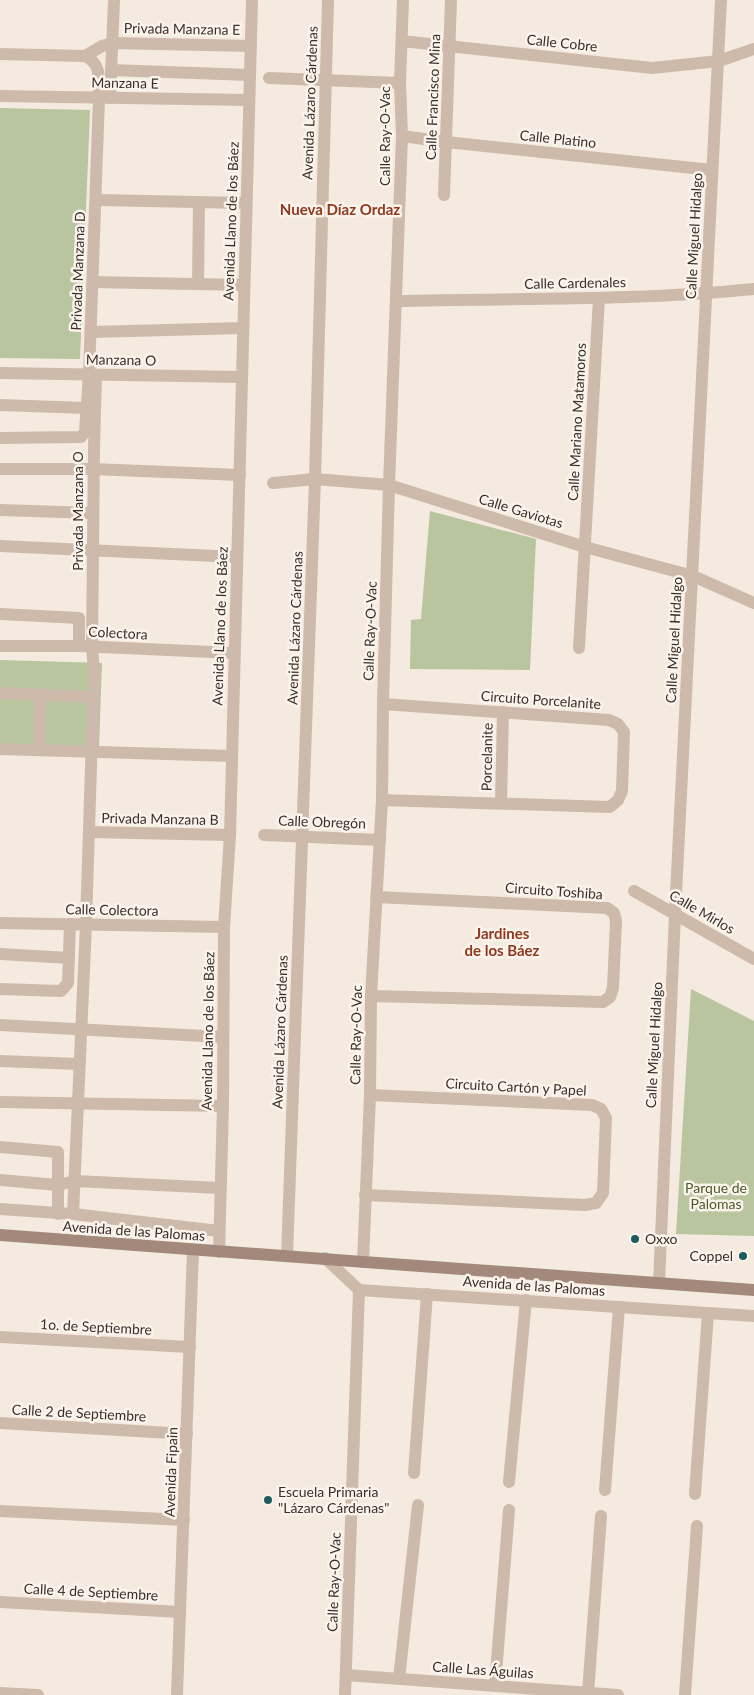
<svg xmlns="http://www.w3.org/2000/svg" width="754" height="1695" viewBox="0 0 754 1695" font-family="Lato,sans-serif">
<style>
.green{fill:#b8c59e}
.lines{fill:none;stroke-linecap:round;stroke-linejoin:round}
.pedestrian{stroke:#cebaaa;stroke-width:12}
.minor{stroke:#cebaaa;stroke-width:12}
.secondary{stroke:#a2897b;stroke-width:12}
.poi-dot{fill:#1d5b5f;stroke:#fbf4ed;stroke-width:2}
.labels{text-anchor:middle;stroke-width:5;stroke-linejoin:round;paint-order:stroke}
.street-label{font-size:14px;fill:#3b2f2a;stroke:#fbf4ed}
.park-label{font-size:14px;fill:#4a5b2c;stroke:#fbf4ed}
.poi-label{font-size:14px;fill:#3b2f2a;stroke:#fbf4ed;text-anchor:start}
.neighbourhood-label{font-size:15px;font-weight:bold;fill:#8f381e;stroke:#fbf4ed}
</style>
<rect width="100%" height="100%" fill="#f4eadf"/>
<g class="green">
<polygon points="0,108 90,110 80,359 0,358"/>
<polygon points="430,511 536,539 530,670 410,669 411,620 421,619"/>
<polygon points="0,660 102,663 99,748 0,745"/>
<polygon points="691,989 754,1021 754,1236 676,1234"/>
</g>
<g class="lines">
<g class="pedestrian">
<polyline points="85,56 102,46 112,43 251,46"/>
<polyline points="111,70 250,75"/>
<polyline points="110,98 114,0"/>
<polyline points="96,200 246,203"/>
<polyline points="93,282 244,285"/>
<polyline points="198,284 199,202"/>
<polyline points="91,332 243,328"/>
<polyline points="0,469 93,469 240,475"/>
<polyline points="0,510 93,513"/>
<polyline points="0,546 237,557"/>
<polyline points="0,693 93,697"/>
<polyline points="0,749 232,756"/>
<polyline points="39,750 40,694"/>
<polyline points="501,803 503,712"/>
<polyline points="89,832 230,835"/>
<polyline points="0,1025 222,1037"/>
<polyline points="0,1061 79,1064"/>
<polyline points="0,1102 223,1106"/>
<polyline points="58,1185 75,1181 220,1188"/>
<polyline points="73,1214 86,924 94,672 92,647 94,449 96,375"/>
</g>
<g class="minor">
<polyline points="402,41 652,68 719,61 754,49"/>
<path d="M0 54 85 56C103 64 98 81 99 98L89 374 85 432 81 437 0 438"/>
<polyline points="269,78 400,83"/>
<polyline points="0,96 249,100"/>
<polyline points="402,136 446,142 712,170"/>
<polyline points="444,195 451,0"/>
<path d="M397 301C516 298 635 301 754 289"/>
<polyline points="0,373 242,377"/>
<polyline points="0,405 86,408"/>
<polyline points="273,483 315,479 389,485 585,547 693,576 754,603"/>
<polyline points="0,614 79,618 79,646"/>
<polyline points="0,646 79,646 234,653"/>
<polyline points="579,648 599,298"/>
<polyline points="382,800 610,807 618,800 622,791 624,732 618,724 609,720 383,704"/>
<polyline points="264,835 380,840"/>
<polyline points="634,891 754,959"/>
<polyline points="0,923 224,927"/>
<polyline points="0,954 69,958"/>
<polyline points="0,989 61,991 68,983 70,924"/>
<polyline points="371,996 603,1002 610,997 613,988 616,921 614,913 607,908 376,897"/>
<polyline points="0,1147 58,1152 58,1214"/>
<polyline points="0,1180 58,1185"/>
<polyline points="365,1195 585,1205 596,1203 603,1193 606,1118 601,1109 592,1105 370,1095"/>
<polyline points="0,1209 73,1214 219,1231"/>
<polyline points="219,1252 223,1106 224,927 230,835 252,0"/>
<polyline points="287,1256 315,479 328,0"/>
<polyline points="325,1258 359,1290 754,1316"/>
<polyline points="363,1262 370,1095 371,996 382,800 383,704 389,485 402,136 400,83 403,0"/>
<polyline points="659,1283 675,914 721,0"/>
<polyline points="0,1337 190,1347"/>
<polyline points="0,1423 187,1434"/>
<polyline points="414,1473 427,1294"/>
<polyline points="509,1482 526,1300"/>
<polyline points="605,1490 619,1307"/>
<polyline points="695,1494 708,1313"/>
<polyline points="0,1511 184,1520"/>
<polyline points="0,1602 180,1612"/>
<polyline points="346,1675 618,1695"/>
<polyline points="399,1679 418,1505"/>
<polyline points="495,1686 509,1510"/>
<polyline points="0,1693 38,1695"/>
<polyline points="588,1693 601,1516"/>
<polyline points="177,1695 193,1250"/>
<polyline points="345,1695 359,1290"/>
<polyline points="685,1695 697,1526"/>
</g>
<path class="secondary" d="M0 1235C251 1255 503 1271 754 1290"/>
</g>
<g class="poi-dot">
<circle cx="635" cy="1239" r="5"/>
<circle cx="743" cy="1256" r="5"/>
<circle cx="268" cy="1500" r="5"/>
</g>
<g class="labels">
<g class="street-label">
<text transform="translate(182 29) rotate(1)" y="5">Privada Manzana E</text>
<text transform="translate(562 43) rotate(6)" y="5">Calle Cobre</text>
<text transform="translate(125 83) rotate(1)" y="5">Manzana E</text>
<text transform="translate(433 97) rotate(-88)" y="5">Calle Francisco Mina</text>
<text transform="translate(310 103) rotate(-88)" y="5">Avenida Lázaro Cárdenas</text>
<text transform="translate(385 136) rotate(-90)" y="5">Calle Ray-O-Vac</text>
<text transform="translate(558 139) rotate(6)" y="5">Calle Platino</text>
<text transform="translate(231 221) rotate(-88)" y="5">Avenida Llano de los Báez</text>
<text transform="translate(694 236) rotate(-87)" y="5">Calle Miguel Hidalgo</text>
<text transform="translate(78 271) rotate(-88)" y="5">Privada Manzana D</text>
<text transform="translate(575 283) rotate(-1)" y="5">Calle Cardenales</text>
<text transform="translate(121 360) rotate(1)" y="5">Manzana O</text>
<text transform="translate(577 422) rotate(-87)" y="5">Calle Mariano Matamoros</text>
<text transform="translate(78 511) rotate(-90)" y="5">Privada Manzana O</text>
<text transform="translate(521 511) rotate(17)" y="5">Calle Gaviotas</text>
<text transform="translate(220 626) rotate(-88)" y="5">Avenida Llano de los Báez</text>
<text transform="translate(295 628) rotate(-88)" y="5">Avenida Lázaro Cárdenas</text>
<text transform="translate(370 631) rotate(-88)" y="5">Calle Ray-O-Vac</text>
<text transform="translate(118 633) rotate(3)" y="5">Colectora</text>
<text transform="translate(674 640) rotate(-87)" y="5">Calle Miguel Hidalgo</text>
<text transform="translate(541 700) rotate(4)" y="5">Circuito Porcelanite</text>
<text transform="translate(487 757) rotate(-89)" y="5">Porcelanite</text>
<text transform="translate(160 819) rotate(1)" y="5">Privada Manzana B</text>
<text transform="translate(322 822) rotate(2)" y="5">Calle Obregón</text>
<text transform="translate(554 891) rotate(4)" y="5">Circuito Toshiba</text>
<text transform="translate(112 910) rotate(1)" y="5">Calle Colectora</text>
<text transform="translate(702 912) rotate(30)" y="5">Calle Mirlos</text>
<text transform="translate(208 1031) rotate(-89)" y="5">Avenida Llano de los Báez</text>
<text transform="translate(280 1032) rotate(-88)" y="5">Avenida Lázaro Cárdenas</text>
<text transform="translate(356 1035) rotate(-89)" y="5">Calle Ray-O-Vac</text>
<text transform="translate(654 1045) rotate(-87)" y="5">Calle Miguel Hidalgo</text>
<text transform="translate(516 1087) rotate(3)" y="5">Circuito Cartón y Papel</text>
<text transform="translate(134 1231) rotate(4)" y="5">Avenida de las Palomas</text>
<text transform="translate(534 1286) rotate(4)" y="5">Avenida de las Palomas</text>
<text transform="translate(96 1327) rotate(3)" y="5">1o. de Septiembre</text>
<text transform="translate(79 1413) rotate(3)" y="5">Calle 2 de Septiembre</text>
<text transform="translate(171 1472) rotate(-88)" y="5">Avenida Fipain</text>
<text transform="translate(334 1582) rotate(-88)" y="5">Calle Ray-O-Vac</text>
<text transform="translate(91 1592) rotate(3)" y="5">Calle 4 de Septiembre</text>
<text transform="translate(483 1670) rotate(4)" y="5">Calle Las Águilas</text>
</g>
<g class="park-label">
<text x="716" y="1193">Parque de<tspan x="716" dy="16">Palomas</tspan></text>
</g>
<g class="poi-label">
<text x="645" y="1244">Oxxo</text>
<text x="733" y="1261" text-anchor="end">Coppel</text>
<text x="278" y="1497">Escuela Primaria<tspan x="278" dy="16">"Lázaro Cárdenas"</tspan></text>
</g>
<g class="neighbourhood-label">
<text x="340" y="215">Nueva Díaz Ordaz</text>
<text x="502" y="939">Jardines<tspan x="502" dy="17">de los Báez</tspan></text>
</g>
</g>
</svg>
